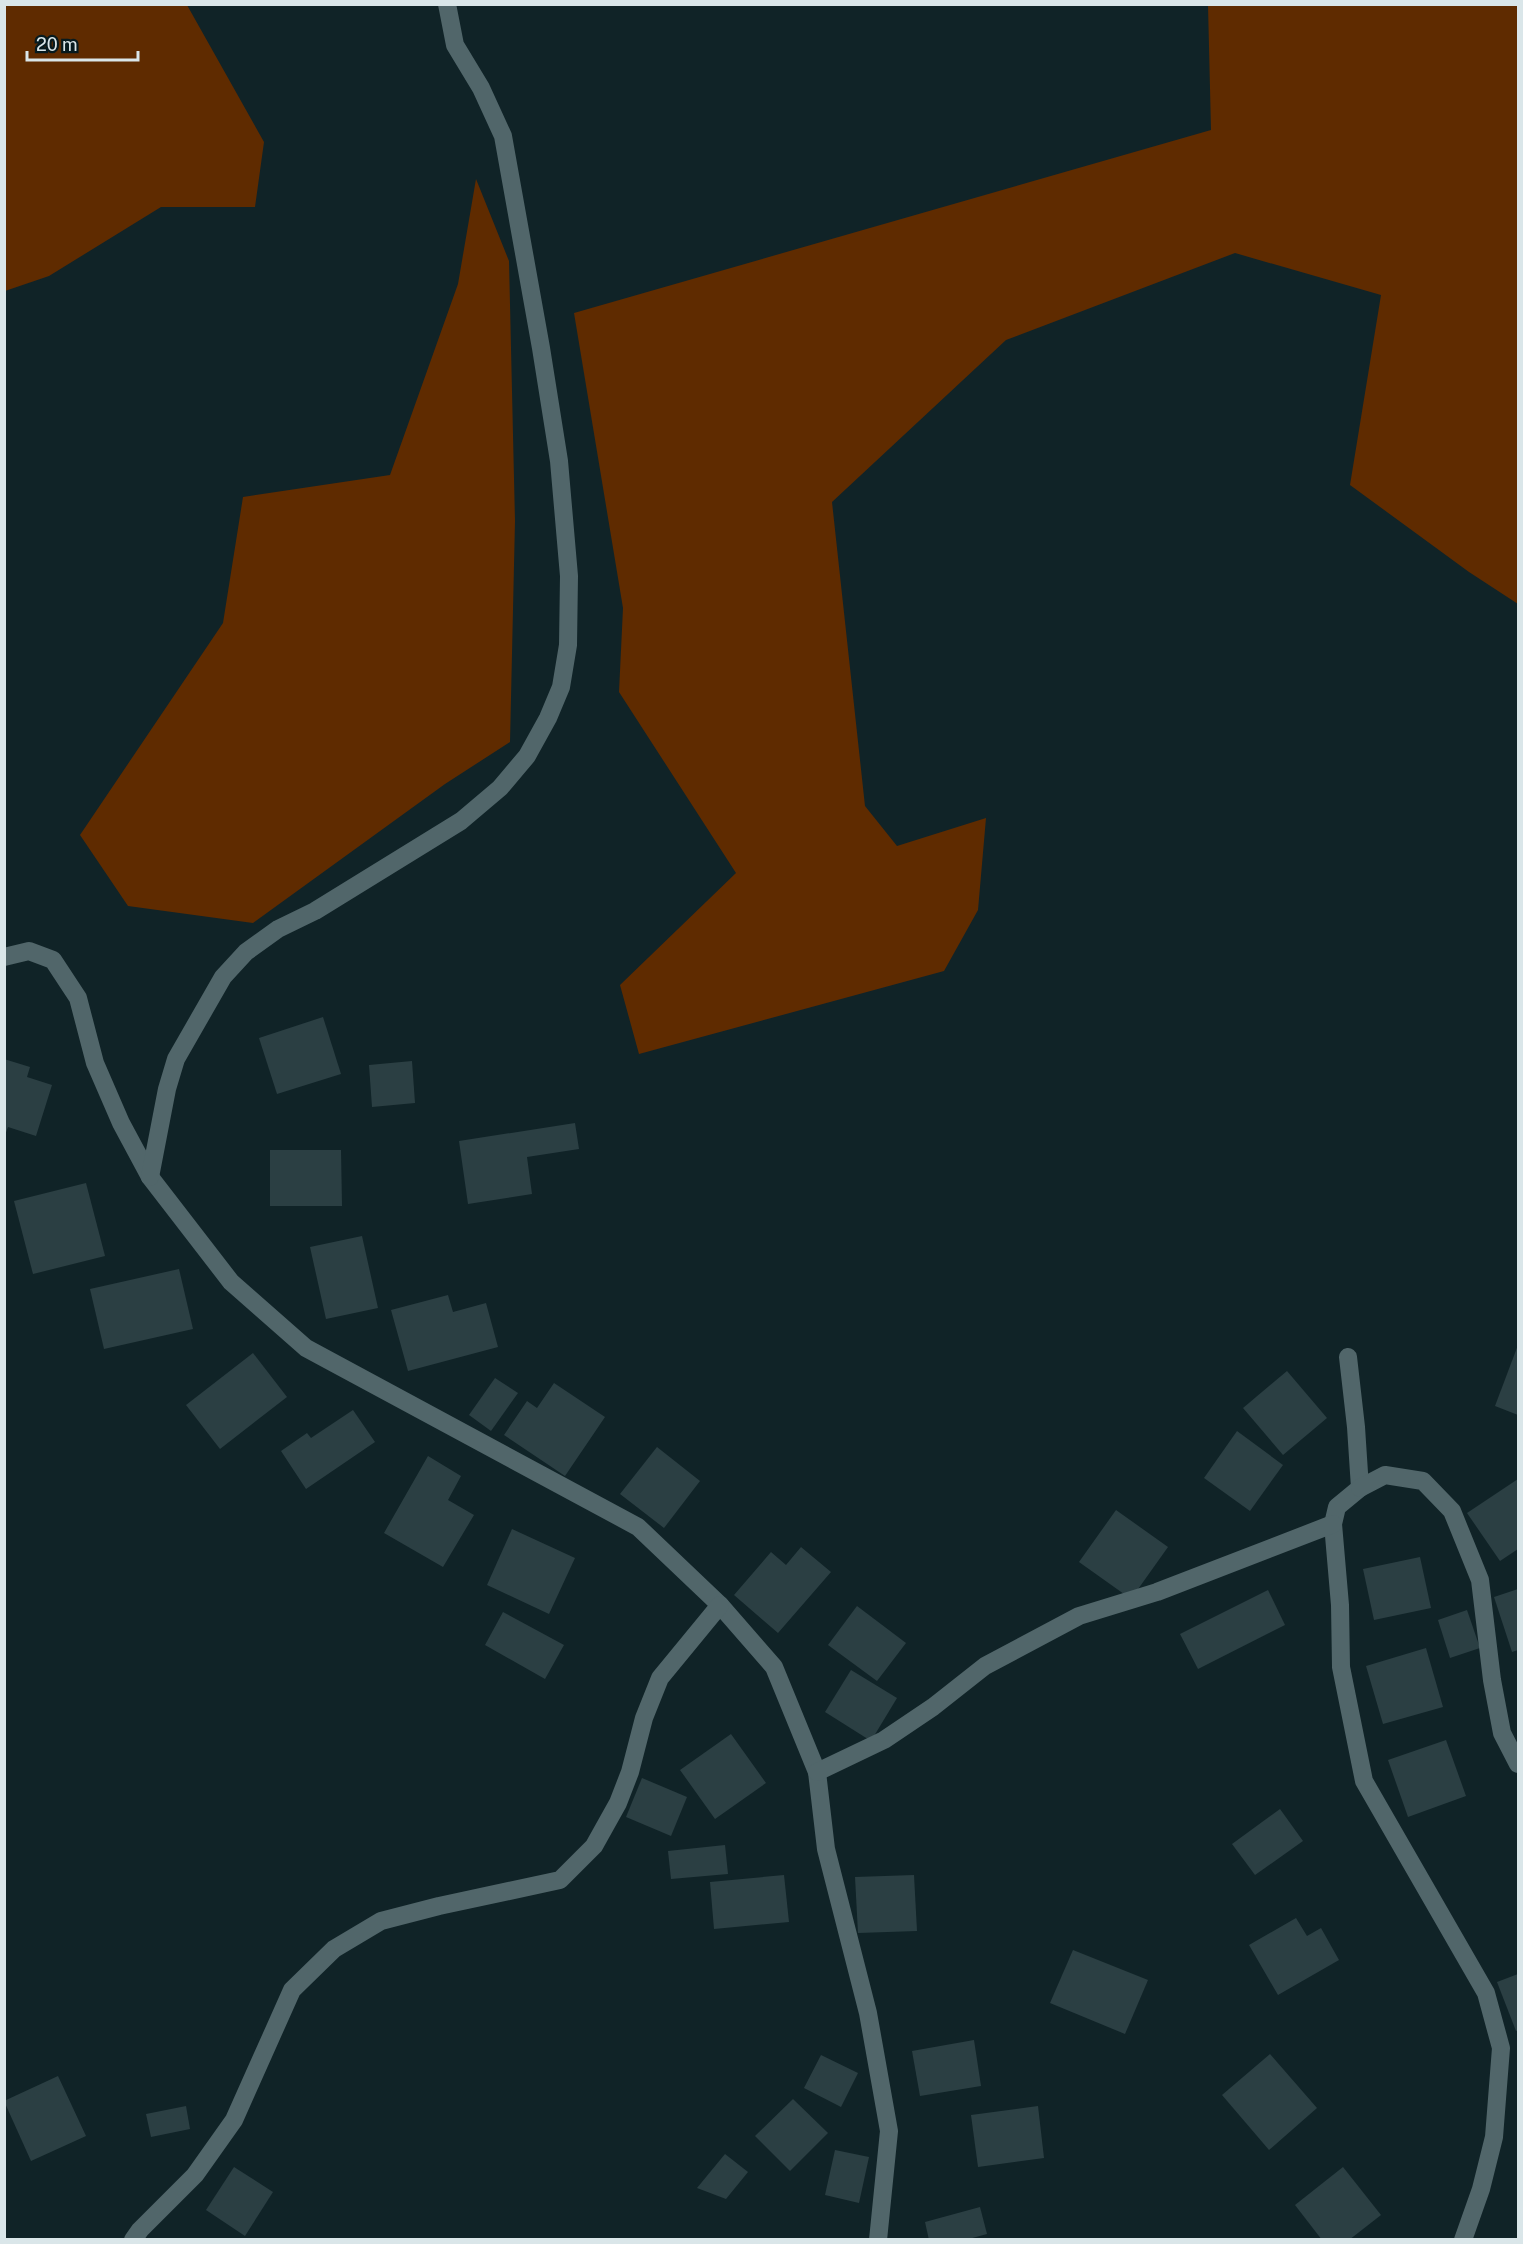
<svg xmlns="http://www.w3.org/2000/svg" width="1523" height="2244" viewBox="0 0 1523 2244" font-family="'Public Sans',sans-serif">
<style>
.green{fill:#5f2b00}
.building{fill:#2b3f43}
.lines{fill:none;stroke-linecap:round;stroke-linejoin:round}
.minor{stroke:#51666a;stroke-width:18}
</style>
<rect width="100%" height="100%" fill="#102327"/>
<g class="green">
<polygon points="4,5 187,5 264,142 255,207 161,207 49,276 5,291"/>
<polygon points="1208,5 1518,5 1518,604 1469,572 1350,485 1381,295 1235,253 1006,340 832,502 865,806 897,846 986,818 978,910 944,971 639,1054 620,985 736,873 619,692 623,608 574,313 1211,130"/>
<polygon points="476,179 509,261 515,521 510,742 445,784 253,923 128,906 80,835 223,623 243,497 390,475 458,284"/>
</g>
<g class="building">
<polygon points="323,1017 341,1074 277,1094 259,1038"/>
<polygon points="4,1059 30,1067 27,1077 52,1085 36,1136 8,1127 4,1138"/>
<polygon points="412,1061 415,1103 372,1107 369,1065"/>
<polygon points="575,1123 579,1149 527,1157 532,1194 468,1204 459,1141"/>
<polygon points="270,1150 341,1150 342,1206 270,1206"/>
<polygon points="86,1183 105,1256 33,1274 14,1201"/>
<polygon points="362,1236 378,1308 326,1319 310,1247"/>
<polygon points="179,1269 193,1329 104,1349 90,1289"/>
<polygon points="448,1295 453,1312 486,1303 498,1347 408,1371 391,1310"/>
<polygon points="1518,1345 1518,1415 1495,1406"/>
<polygon points="253,1353 287,1397 220,1449 186,1405"/>
<polygon points="1287,1371 1327,1418 1283,1455 1243,1408"/>
<polygon points="495,1378 518,1393 491,1431 469,1415"/>
<polygon points="554,1383 605,1417 565,1476 504,1435 527,1401 537,1408"/>
<polygon points="353,1410 375,1442 306,1489 281,1451 307,1433 311,1438"/>
<polygon points="1237,1431 1283,1465 1250,1511 1204,1478"/>
<polygon points="657,1447 700,1481 664,1528 620,1494"/>
<polygon points="428,1456 461,1476 448,1500 474,1515 443,1567 384,1533"/>
<polygon points="1518,1479 1518,1549 1500,1561 1467,1513"/>
<polygon points="1116,1510 1168,1547 1131,1599 1079,1562"/>
<polygon points="512,1529 575,1558 549,1614 487,1585"/>
<polygon points="801,1547 831,1572 778,1633 734,1595 771,1552 786,1565"/>
<polygon points="1420,1557 1431,1608 1374,1620 1363,1569"/>
<polygon points="1518,1589 1518,1650 1512,1652 1494,1597"/>
<polygon points="1268,1590 1285,1625 1198,1669 1180,1634"/>
<polygon points="857,1606 906,1643 877,1681 828,1645"/>
<polygon points="1467,1610 1480,1648 1450,1658 1438,1620"/>
<polygon points="503,1612 564,1645 545,1679 485,1645"/>
<polygon points="1426,1648 1443,1707 1383,1724 1366,1666"/>
<polygon points="851,1670 897,1698 871,1741 825,1712"/>
<polygon points="731,1734 766,1783 715,1819 680,1770"/>
<polygon points="1446,1740 1466,1796 1408,1817 1388,1760"/>
<polygon points="642,1778 687,1797 671,1836 626,1817"/>
<polygon points="1280,1809 1303,1841 1255,1875 1232,1844"/>
<polygon points="725,1845 728,1874 671,1879 668,1851"/>
<polygon points="784,1875 789,1922 714,1929 710,1882"/>
<polygon points="914,1875 917,1931 858,1933 855,1877"/>
<polygon points="1296,1918 1307,1936 1321,1928 1339,1960 1278,1995 1249,1945"/>
<polygon points="1073,1950 1148,1980 1125,2034 1050,2003"/>
<polygon points="1518,1974 1518,2030 1516,2031 1497,1982"/>
<polygon points="974,2040 981,2086 920,2096 912,2051"/>
<polygon points="1270,2054 1317,2108 1269,2150 1222,2095"/>
<polygon points="821,2055 858,2073 841,2107 804,2088"/>
<polygon points="58,2076 86,2136 31,2161 4,2101"/>
<polygon points="793,2099 828,2133 790,2171 755,2136"/>
<polygon points="186,2106 190,2129 151,2137 146,2114"/>
<polygon points="1038,2106 1044,2158 978,2167 971,2115"/>
<polygon points="835,2150 869,2157 859,2203 825,2195"/>
<polygon points="725,2154 748,2172 726,2199 697,2188"/>
<polygon points="234,2167 273,2192 245,2236 206,2210"/>
<polygon points="1343,2167 1381,2215 1349,2240 1322,2240 1295,2205"/>
<polygon points="980,2207 987,2234 965,2240 929,2240 925,2222"/>
</g>
<g class="lines">
<g class="minor">
<polyline points="4,957 29,951 53,960 78,998 95,1063 121,1123 150,1177 231,1282 306,1348 638,1527 720,1605 774,1667 817,1772 826,1849 868,2013 889,2131 878,2240"/>
<polyline points="150,1177 167,1089 176,1059 223,977 246,952 278,929 315,911 461,821 500,788 527,756 548,718 561,687 568,645 569,576 559,461 541,348 503,136 481,88 455,45 447,4"/>
<polyline points="1348,1357 1356,1427 1360,1488 1337,1507 1333,1524 1340,1605 1341,1667 1364,1781 1486,1993 1501,2048 1494,2137 1481,2189 1463,2240"/>
<polyline points="1360,1488 1385,1475 1423,1481 1452,1511 1480,1580 1492,1680 1502,1733 1518,1764"/>
<polyline points="817,1772 884,1740 933,1707 985,1666 1079,1616 1157,1592 1333,1524"/>
<polyline points="133,2240 140,2230 195,2175 234,2120 292,1990 334,1949 381,1921 439,1906 560,1880 594,1846 618,1803 630,1772 644,1718 660,1678 720,1605"/>
</g>
</g>
<rect width="1523" height="2244" fill="none" stroke="#dae6e9" stroke-width="12"/>
<path d="M27 51v9h111v-9" fill="none" stroke="#dae6e9" stroke-width="3"/>
<text x="36" y="51" font-size="18" fill="#dae6e9" stroke="#071a1e" stroke-width="4.5" paint-order="stroke">20 m</text>
</svg>
